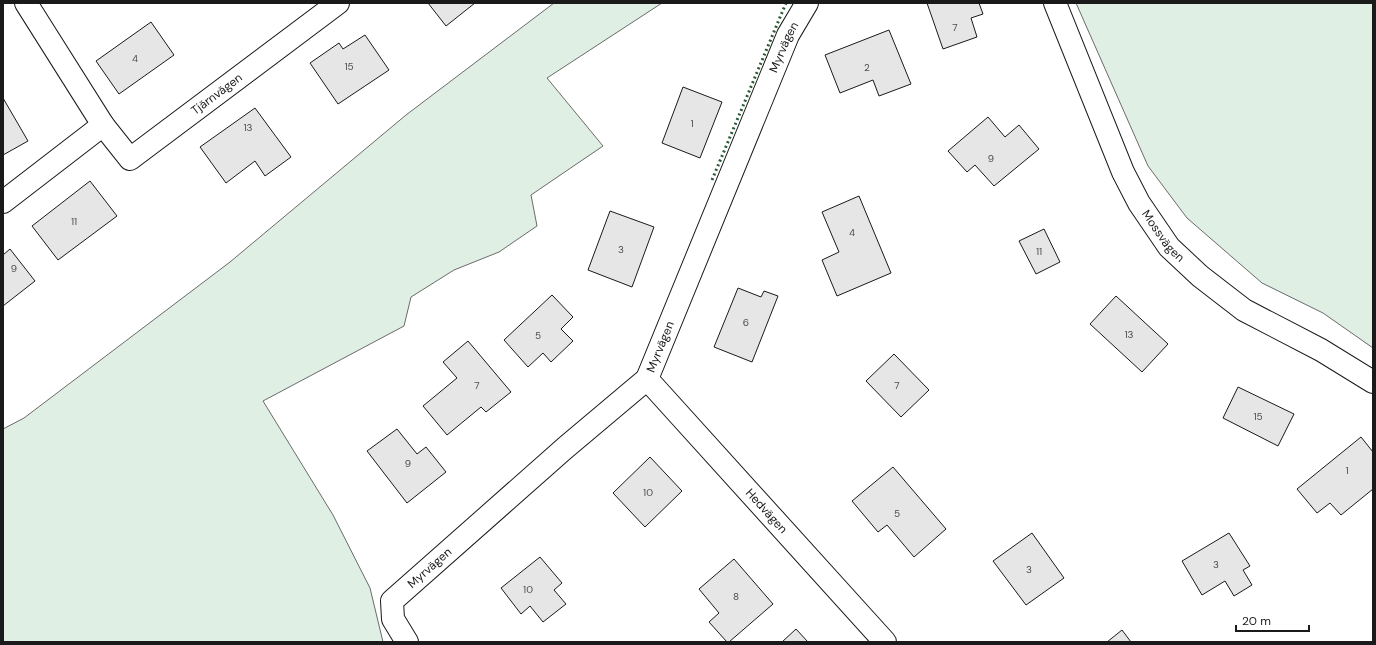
<svg xmlns="http://www.w3.org/2000/svg" width="1376" height="645" viewBox="0 0 1376 645" font-family="'DM Sans',sans-serif">
<style>
.green{fill:#e0efe3;stroke:#6a6a6a}
.building{fill:#e6e6e6;stroke:#1a1a1a}
.lines{fill:none;stroke-linecap:round;stroke-linejoin:round}
.street-casing{stroke:#1a1a1a;stroke-width:24}
.street{stroke:#fff;stroke-width:22}
.hedge{stroke:#2b5a34;stroke-width:3;stroke-dasharray:2 3;stroke-linecap:butt}
.labels{text-anchor:middle;stroke-width:3;stroke-linejoin:round;paint-order:stroke}
.number-label{font-size:10px;fill:#4d4d4d}
.street-label{font-size:12px;fill:#1a1a1a;stroke:#fff}
</style>
<rect width="100%" height="100%" fill="#fff"/>
<g class="green">
<polygon points="554,3 662,3 547,78 603,146 531,195 537,226 499,252 454,270 411,297 404,326 263,401 333,515 370,588 383,642 3,642 3,429 24,418 230,262 406,115"/>
<polygon points="1076,3 1373,3 1373,348 1323,313 1262,283 1187,218 1148,166"/>
</g>
<g class="building">
<polygon points="428,3 475,3 446,26"/>
<polygon points="927,3 979,3 983,14 971,18 977,37 943,49"/>
<polygon points="151,22 174,55 119,94 96,61"/>
<polygon points="889,30 911,84 879,96 873,80 840,93 825,55"/>
<polygon points="365,35 389,70 338,104 310,63 339,43 343,49"/>
<polygon points="683,87 722,102 700,158 662,143"/>
<polygon points="3,98 28,141 3,155"/>
<polygon points="255,108 291,157 265,176 255,161 226,183 200,147"/>
<polygon points="988,117 1005,137 1019,125 1039,149 994,186 975,165 967,172 948,151"/>
<polygon points="90,181 117,216 58,260 32,226"/>
<polygon points="859,196 891,273 837,296 822,260 839,252 822,212"/>
<polygon points="610,211 654,227 632,287 588,270"/>
<polygon points="1044,229 1060,262 1036,274 1019,241"/>
<polygon points="10,249 35,281 3,306 3,255"/>
<polygon points="738,288 761,297 764,291 778,296 752,362 714,347"/>
<polygon points="552,295 573,317 561,329 573,341 551,362 543,353 528,367 504,340"/>
<polygon points="1116,296 1168,344 1142,372 1090,324"/>
<polygon points="468,341 511,392 486,412 481,407 447,435 423,406 457,378 443,362"/>
<polygon points="894,354 929,390 901,417 866,381"/>
<polygon points="1238,387 1294,414 1278,446 1223,418"/>
<polygon points="397,429 417,454 426,447 446,472 407,503 367,451"/>
<polygon points="1361,437 1373,452 1373,489 1341,515 1330,503 1317,513 1297,489"/>
<polygon points="650,457 682,491 645,527 613,493"/>
<polygon points="893,467 946,529 914,557 887,525 878,532 852,501"/>
<polygon points="1032,533 1064,578 1026,605 993,561"/>
<polygon points="1229,533 1250,566 1243,570 1252,585 1234,596 1225,581 1202,595 1182,561"/>
<polygon points="540,557 562,583 554,590 566,604 543,622 530,606 521,614 501,588"/>
<polygon points="734,559 773,604 729,642 727,642 709,622 719,613 699,589"/>
<polygon points="796,629 808,642 782,642"/>
<polygon points="1122,630 1131,642 1107,642"/>
</g>
<g class="lines">
<defs>
<g id="street">
<path id="s1" d="M26 3 103 125 130 159 338 3"/>
<path id="s2" d="M1055 3 1123 172 1139 203 1169 247 1200 276 1244 310 1321 350 1373 382"/>
<polyline points="3,202 103,125"/>
<path id="s3" d="M647 379 885 642"/>
<path id="s4" d="M407 642 393 619 392 601 565 448 647 379 788 35 807 3"/>
</g>
</defs>
<use href="#street" class="street-casing"/>
<use href="#street" class="street"/>
<polyline class="hedge" points="712,180 786,3"/>
</g>
<g class="labels">
<g class="number-label">
<text x="955" y="31">7</text>
<text x="135" y="62">4</text>
<text x="349" y="70">15</text>
<text x="867" y="71">2</text>
<text x="692" y="127">1</text>
<text x="248" y="131">13</text>
<text x="991" y="162">9</text>
<text x="74" y="225">11</text>
<text x="852" y="236">4</text>
<text x="621" y="253">3</text>
<text x="1039" y="255">11</text>
<text x="14" y="272">9</text>
<text x="746" y="326">6</text>
<text x="1129" y="338">13</text>
<text x="538" y="339">5</text>
<text x="477" y="389">7</text>
<text x="897" y="389">7</text>
<text x="1258" y="420">15</text>
<text x="408" y="467">9</text>
<text x="1347" y="474">1</text>
<text x="648" y="496">10</text>
<text x="897" y="517">5</text>
<text x="1216" y="568">3</text>
<text x="1029" y="573">3</text>
<text x="528" y="593">10</text>
<text x="736" y="600">8</text>
</g>
<g class="street-label">
<text dy="4" stroke="none"><textPath href="#s4" startOffset="742">Myrvägen</textPath></text>
<text dy="4" stroke="none"><textPath href="#s1" startOffset="296">Tjärnvägen</textPath></text>
<text dy="4" stroke="none"><textPath href="#s2" startOffset="258">Mossvägen</textPath></text>
<text dy="4" stroke="none"><textPath href="#s4" startOffset="418">Myrvägen</textPath></text>
<text dy="4" stroke="none"><textPath href="#s3" startOffset="178">Hedvägen</textPath></text>
<text dy="4" stroke="none"><textPath href="#s4" startOffset="95">Myrvägen</textPath></text>
</g>
</g>
<rect width="1376" height="645" fill="none" stroke="#1a1a1a" stroke-width="8"/>
<path d="M1236 625v6h73v-6" fill="none" stroke="#1a1a1a" stroke-width="2"/>
<text x="1242" y="625" font-size="12" fill="#1a1a1a" stroke="#ffffff" stroke-width="3" paint-order="stroke">20 m</text>
</svg>
